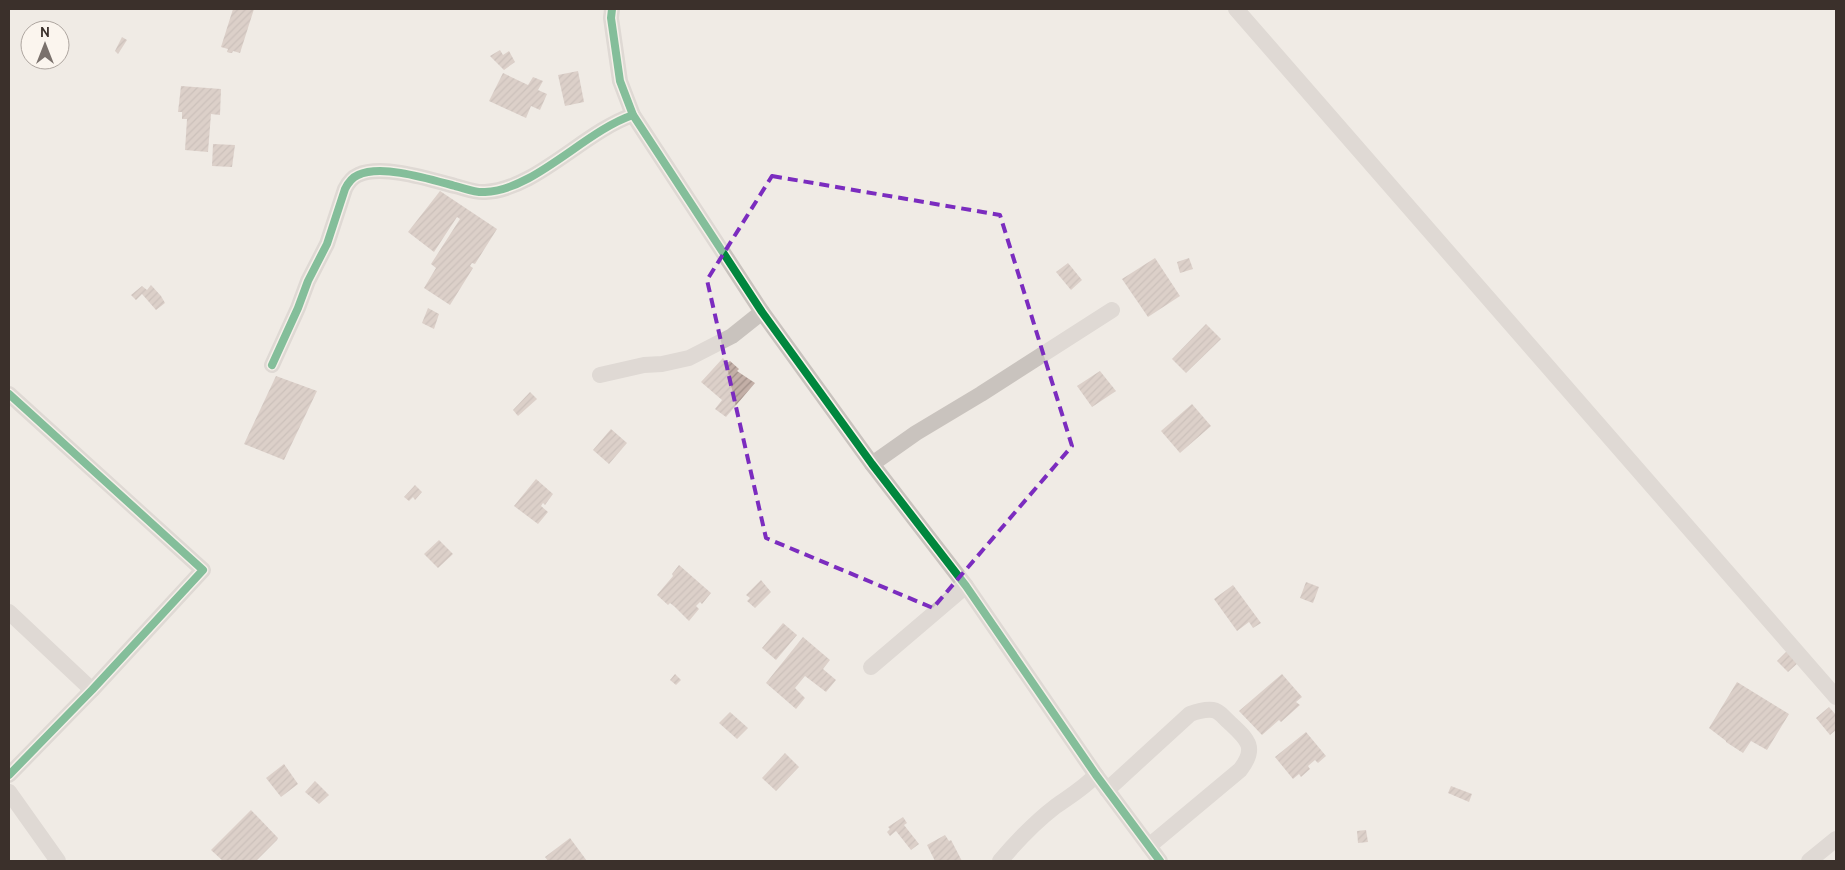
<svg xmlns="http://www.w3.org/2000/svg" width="1845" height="870" viewBox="0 0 1845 870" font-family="Cabin,sans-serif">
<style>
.building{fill:url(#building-hatch)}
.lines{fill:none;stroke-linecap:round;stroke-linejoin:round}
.minor{stroke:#c9c3be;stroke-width:16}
.cycleway-casing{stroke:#fbf5ee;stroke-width:11}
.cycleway{stroke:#00873e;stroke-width:8}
.marked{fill:none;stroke:#7b2cbf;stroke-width:4;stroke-dasharray:10 6;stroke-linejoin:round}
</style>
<defs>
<pattern id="building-hatch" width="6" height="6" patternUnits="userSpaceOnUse" patternTransform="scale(1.25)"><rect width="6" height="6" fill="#c3afa7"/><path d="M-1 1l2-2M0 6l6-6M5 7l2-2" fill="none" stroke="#a08f88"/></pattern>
</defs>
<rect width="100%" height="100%" fill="#f0ebe5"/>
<g class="building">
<polygon points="233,9 254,9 240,53 233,51 232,53 230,53 227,52 228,49 221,47"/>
<polygon points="122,37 127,40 118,54 115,51"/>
<polygon points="500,50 503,55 509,51 515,62 504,70 490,56"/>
<polygon points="578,71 584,102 565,106 558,75"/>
<polygon points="503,73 528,85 533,77 543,81 538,90 547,94 540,110 531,106 526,118 489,101"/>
<polygon points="181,86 221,89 220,115 211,114 208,152 185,150 187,119 182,119 182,112 178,112"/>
<polygon points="213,144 235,145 232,167 212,166"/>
<polygon points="440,191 497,229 475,264 472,263 470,266 473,268 450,305 424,288 436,268 431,264 460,219 457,217 434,252 408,232"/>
<polygon points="1155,258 1180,296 1148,317 1122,279"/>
<polygon points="1189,258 1193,269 1180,273 1177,262"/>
<polygon points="1068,263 1082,280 1071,290 1056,272"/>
<polygon points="151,285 161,296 165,303 156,310 142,294 136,300 131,295 142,286 147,290"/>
<polygon points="428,308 439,314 434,329 422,323"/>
<polygon points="1206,324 1221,339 1186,373 1172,359"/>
<polygon points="723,358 727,363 730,361 739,369 737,371 755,383 726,417 715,409 722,400 701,382"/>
<polygon points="1100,371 1116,391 1092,407 1077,386"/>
<polygon points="276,376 317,391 284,460 244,444"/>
<polygon points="530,392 537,399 518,416 513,410"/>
<polygon points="1192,404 1211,426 1180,453 1161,431"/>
<polygon points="611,429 627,443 609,464 593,450"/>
<polygon points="536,479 553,494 545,505 543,503 541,506 548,512 538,524 514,506"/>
<polygon points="415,485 422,492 415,500 413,497 409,501 404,497"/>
<polygon points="439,540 453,554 438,568 424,554"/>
<polygon points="679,565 711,593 702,604 700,602 696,606 699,609 689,621 675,607 670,603 668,605 657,595 673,576 672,574"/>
<polygon points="761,580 771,592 755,608 747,601 750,598 746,595"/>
<polygon points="1306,582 1319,587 1313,603 1300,598"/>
<polygon points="1233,585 1261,623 1253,628 1249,622 1237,631 1214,599"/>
<polygon points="783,623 797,635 776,660 762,648"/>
<polygon points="803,637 830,660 823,669 836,680 826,692 805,676 795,688 805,698 796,709 766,683"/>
<polygon points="1788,650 1799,662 1788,672 1777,661"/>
<polygon points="675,674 681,680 676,685 670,680"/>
<polygon points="1282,674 1302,697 1296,702 1300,705 1281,722 1279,720 1262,735 1239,711"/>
<polygon points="1737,682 1789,714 1767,750 1751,741 1743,753 1726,742 1726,741 1709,728"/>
<polygon points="1829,707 1836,715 1836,730 1830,735 1816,718"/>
<polygon points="730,712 748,728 737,739 719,723"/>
<polygon points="1306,732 1326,756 1318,763 1315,760 1308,766 1310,769 1301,777 1299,774 1293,779 1275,757"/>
<polygon points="785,753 799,767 776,791 762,778"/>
<polygon points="284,764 298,784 281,797 266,778"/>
<polygon points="315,781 329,795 319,804 305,792"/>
<polygon points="1451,786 1472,794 1469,802 1448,793"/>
<polygon points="251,810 278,838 277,840 256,861 223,861 211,850"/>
<polygon points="903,817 907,823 904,825 919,844 911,850 896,831 890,836 887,832 890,829 888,827"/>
<polygon points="1366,830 1368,842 1358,843 1357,831"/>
<polygon points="945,835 949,841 951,840 962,861 935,861 927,845"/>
<polygon points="570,838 587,861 548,861 545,857"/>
</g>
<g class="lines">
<g class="minor">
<polyline points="612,9 611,18 620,81 633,115 762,312 872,464 966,586 1096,775 1160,861"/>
<polyline points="1236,9 1836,697"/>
<path d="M272 365 298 308 308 281 327 244 345 189C348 183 351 178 358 175 382 164 429 179 455 186 464 188 475 193 485 192 535 190 585 131 633 115"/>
<polyline points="600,375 644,365 662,364 689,358 732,336 762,312"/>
<polyline points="9,394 203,570 92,690 9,775"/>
<polyline points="872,464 916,433 981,394 1112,310"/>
<polyline points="9,612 92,690"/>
<polyline points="871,667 966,586"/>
<path d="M1107 790 1190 714C1198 711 1205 709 1213 710 1220 711 1224 718 1229 722 1247 739 1258 747 1240 770L1149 846"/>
<polyline points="9,792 58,861"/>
<path d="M1000 861C1017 841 1035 822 1056 806 1070 796 1084 788 1096 775"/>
<polyline points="1809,861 1836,839"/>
</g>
<defs>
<g id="cycleway">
<polyline points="612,9 611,18 620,81 633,115 762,312 872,464 966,586 1096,775 1160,861"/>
<path d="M272 365 298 308 308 281 327 244 345 189C348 183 351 178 358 175 382 164 429 179 455 186 464 188 475 193 485 192 535 190 585 131 633 115"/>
<polyline points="9,394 203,570 92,690 9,775"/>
</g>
</defs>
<use href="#cycleway" class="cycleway-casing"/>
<use href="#cycleway" class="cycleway"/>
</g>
<path d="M0 0H1845V870H0ZM772 176 1000 215 1072 446 933 608 766 538 707 280Z" fill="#f0ebe5" fill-opacity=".55" fill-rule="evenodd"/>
<path class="marked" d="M772 176 1000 215 1072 446 933 608 766 538 707 280Z"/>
<rect width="1845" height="870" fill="none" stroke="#3b302b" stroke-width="20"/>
<g transform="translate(45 45)"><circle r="24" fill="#fbf5ee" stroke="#aea6a0"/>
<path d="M0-4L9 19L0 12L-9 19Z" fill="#7a716c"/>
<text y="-8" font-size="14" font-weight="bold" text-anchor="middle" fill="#3b302b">N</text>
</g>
</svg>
